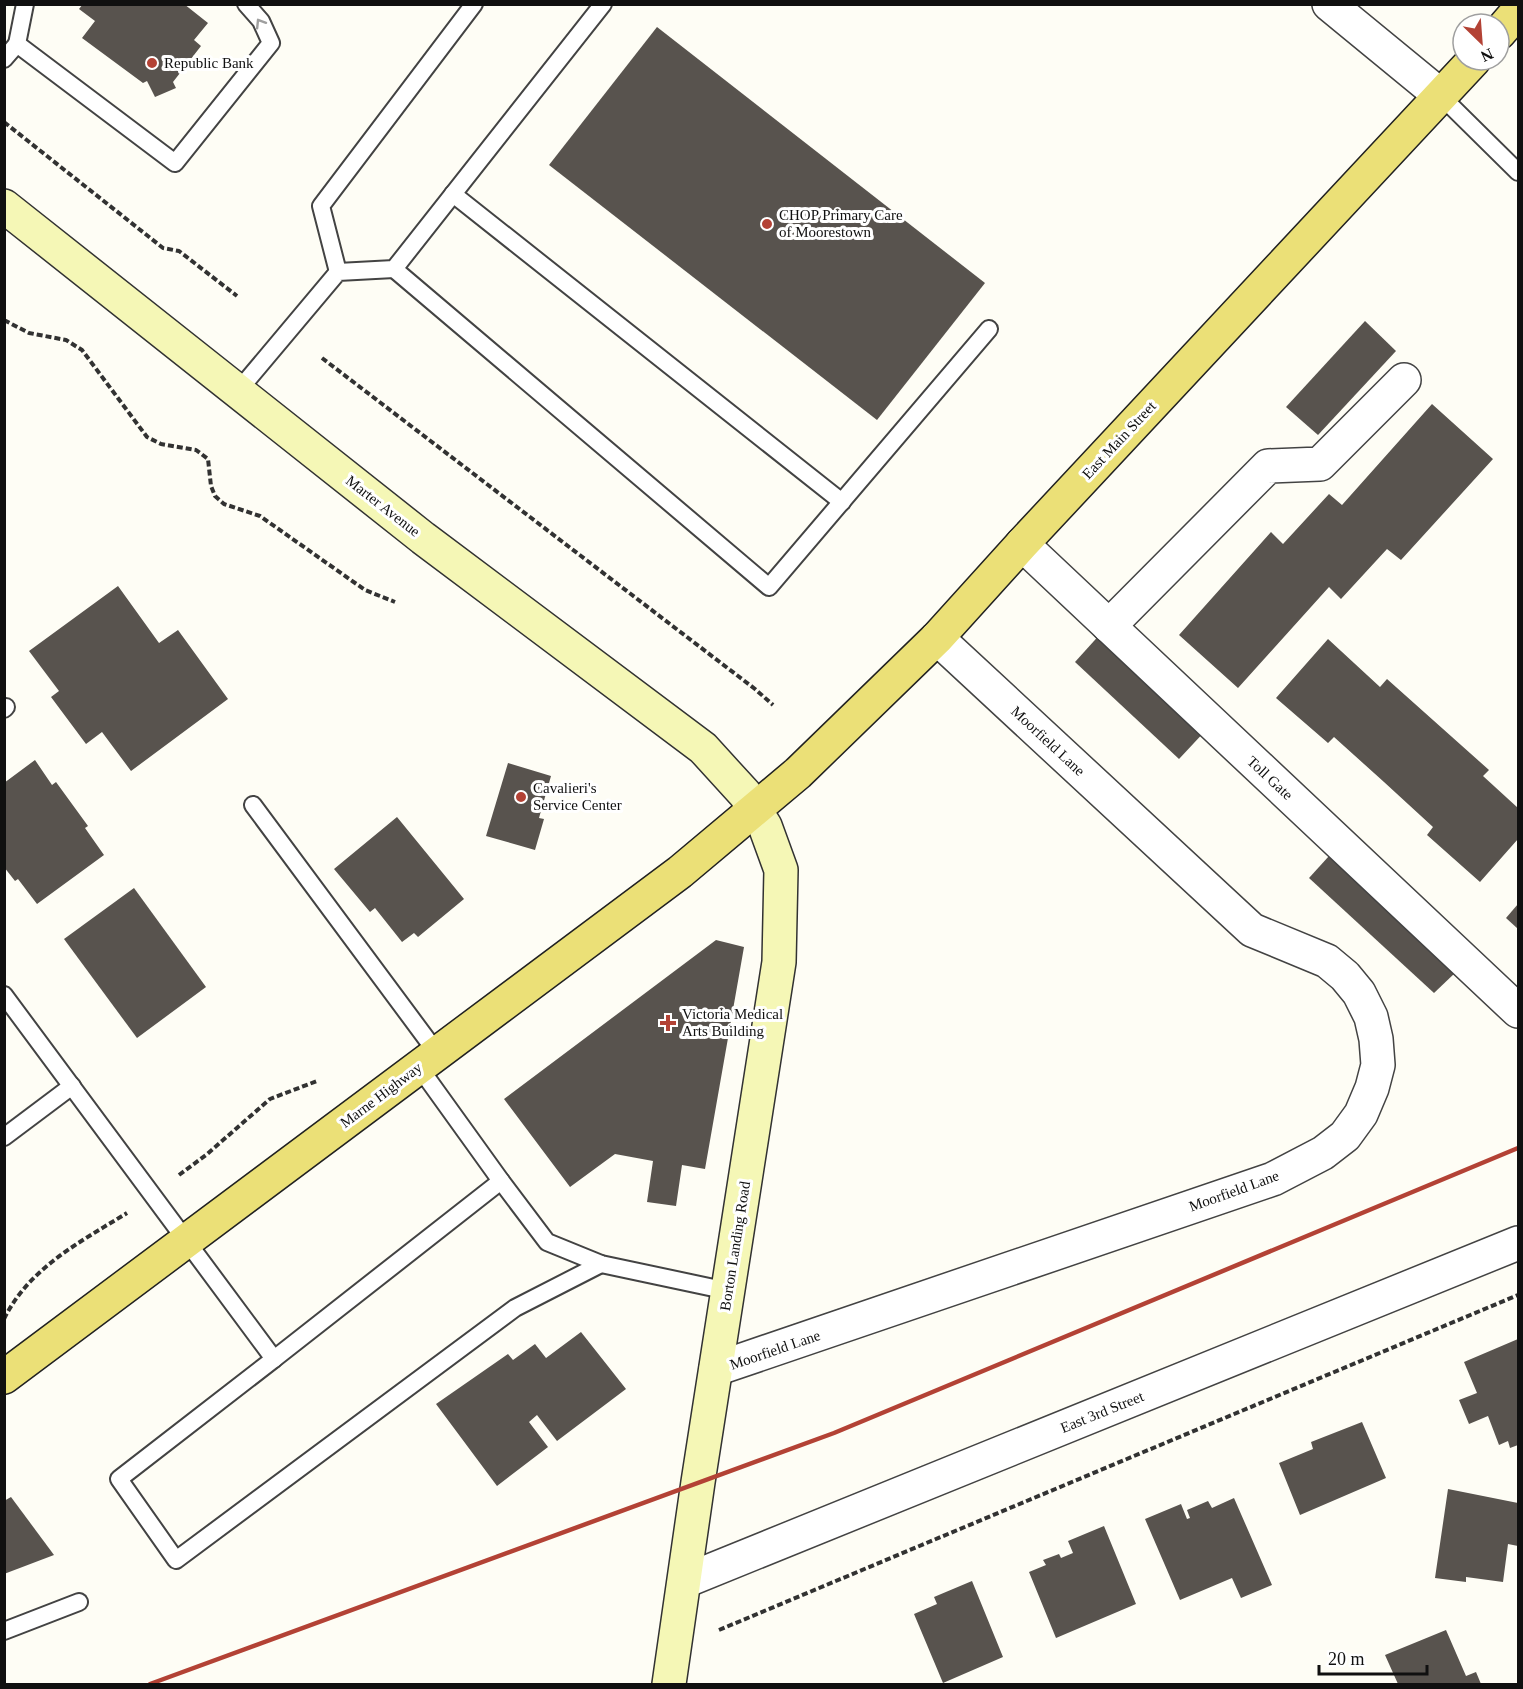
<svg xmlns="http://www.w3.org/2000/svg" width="1523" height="1689" viewBox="0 0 1523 1689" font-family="Georgia,serif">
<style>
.building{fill:#58534e}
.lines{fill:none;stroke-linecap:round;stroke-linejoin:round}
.lane-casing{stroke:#434343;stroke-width:20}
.street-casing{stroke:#434343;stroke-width:36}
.secondary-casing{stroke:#323232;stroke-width:36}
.primary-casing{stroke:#212121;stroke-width:36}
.path{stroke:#323232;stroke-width:4;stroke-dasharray:6 3;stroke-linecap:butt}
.lane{stroke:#fff;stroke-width:16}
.street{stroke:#fff;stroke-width:33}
.secondary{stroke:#f5f7b6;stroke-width:33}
.primary{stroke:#ebe077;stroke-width:33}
.rail{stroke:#b34235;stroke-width:4.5}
.oneway{stroke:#9f9f9f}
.poi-dot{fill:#b34235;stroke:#fff;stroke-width:2}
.labels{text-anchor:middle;stroke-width:6;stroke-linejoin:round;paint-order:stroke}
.poi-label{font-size:15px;fill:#101010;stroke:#fff;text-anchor:start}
.street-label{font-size:15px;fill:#101010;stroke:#fff}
</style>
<rect width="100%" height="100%" fill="#fefdf5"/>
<g class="building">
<polygon points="83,4 184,4 208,23 194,40 201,46 173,82 176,88 155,97 147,81 143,83 82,38 95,21 79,9"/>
<polygon points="657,27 985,283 877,420 549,165"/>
<polygon points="1365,321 1396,351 1318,435 1286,407"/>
<polygon points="1432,404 1493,459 1401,560 1387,549 1341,599 1329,587 1238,688 1179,635 1271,532 1283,544 1329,494 1342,505"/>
<polygon points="118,586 159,643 178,630 228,699 131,771 102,732 86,744 51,697 59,691 29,651"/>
<polygon points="1103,631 1208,728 1179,759 1075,662"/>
<polygon points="1328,639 1380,687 1387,679 1489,770 1483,776 1518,808 1518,839 1480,882 1427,835 1433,827 1384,782 1334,737 1328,743 1276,698"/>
<polygon points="35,760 52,785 56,782 88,826 85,828 104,855 37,904 18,879 15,881 4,867 4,783"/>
<polygon points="508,763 551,776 539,818 544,819 535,850 486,836"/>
<polygon points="397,817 464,899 418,937 414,933 402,942 375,908 370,912 334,869"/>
<polygon points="1329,856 1456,972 1434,993 1309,878"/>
<polygon points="134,888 206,987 137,1038 64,939"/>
<polygon points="1518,904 1518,929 1506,918"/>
<polygon points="716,940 744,947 705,1169 682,1165 676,1206 647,1202 653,1161 615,1154 570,1187 504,1099"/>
<polygon points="581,1332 626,1389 557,1441 537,1415 529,1422 548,1447 497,1486 436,1404 508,1354 513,1360 535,1344 546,1358"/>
<polygon points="1518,1339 1518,1445 1510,1448 1508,1441 1499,1445 1488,1416 1469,1424 1459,1400 1477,1393 1464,1362"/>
<polygon points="1362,1422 1386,1478 1300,1515 1279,1463 1313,1449 1311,1442"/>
<polygon points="1448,1489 1518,1503 1518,1546 1508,1544 1503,1582 1466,1577 1466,1582 1435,1578"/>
<polygon points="11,1497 54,1555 4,1574 4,1501"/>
<polygon points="1234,1498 1272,1585 1241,1598 1232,1578 1180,1600 1145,1519 1181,1504 1187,1519 1190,1518 1187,1510 1208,1501 1212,1508"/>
<polygon points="1104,1526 1136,1604 1056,1638 1029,1572 1046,1565 1043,1560 1059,1554 1061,1558 1073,1553 1068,1541"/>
<polygon points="972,1581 1003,1657 943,1683 914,1614 937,1604 934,1597"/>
<polygon points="1446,1630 1466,1676 1476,1672 1481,1684 1398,1684 1385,1655"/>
</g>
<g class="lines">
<defs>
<g id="lane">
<polyline points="17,44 25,4"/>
<polyline points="4,59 17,44 175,163 271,43 261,21 246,4"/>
<polyline points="1441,96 1518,172"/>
<polyline points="453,194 842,502"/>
<polyline points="394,269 769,587 989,329"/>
<polyline points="338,272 321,206 474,4"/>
<polyline points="238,391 338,272 394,269 603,4"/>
<polyline points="4,709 6,707"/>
<polyline points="253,805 437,1053"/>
<polyline points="4,995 274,1359 501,1181 419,1067"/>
<polyline points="4,1137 72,1086"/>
<polyline points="501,1181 547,1242 601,1264 728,1291"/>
<polyline points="274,1359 119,1479 176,1560 515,1308 601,1264"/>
<polyline points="4,1631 79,1602"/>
</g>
<g id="street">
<polyline points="1329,4 1441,96"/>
<polyline points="1022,544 1518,1011"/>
<polyline points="1109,626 1268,466 1320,464 1404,380"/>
<polyline points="716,1369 1273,1179 1323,1153 1345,1136 1361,1114 1372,1088 1378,1065 1376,1039 1371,1017 1359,993 1345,976 1327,961 1252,930 937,638"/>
<polyline points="685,1581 1518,1243"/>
</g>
<polyline id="secondary" points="4,206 423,538 703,748 745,794 765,826 781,870 779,962 698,1482 669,1684"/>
<g id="primary">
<polyline points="1499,33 1518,11"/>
<polyline points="4,1377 680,872 798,773 937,638 1022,544 1474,60"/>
</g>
</defs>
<use href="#lane" class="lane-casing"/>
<use href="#street" class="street-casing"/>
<use href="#secondary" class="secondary-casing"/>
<use href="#primary" class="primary-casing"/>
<g class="path">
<polyline points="4,122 163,248 179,251 237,296"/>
<polyline points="4,320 29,333 66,340 82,350 147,437 161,444 196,450 208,459 211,486 215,496 224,504 260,516 365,590 395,602"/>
<polyline points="322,358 755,689 773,705"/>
<polyline points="179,1175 206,1155 270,1099 317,1081"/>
<path d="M4 1319C29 1268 80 1242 127 1213"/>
<polyline points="719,1630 1518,1295"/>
</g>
<use href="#lane" class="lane"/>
<use href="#street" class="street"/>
<use href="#secondary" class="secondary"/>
<use href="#primary" class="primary"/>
<polyline class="rail" points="150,1684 834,1433 1518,1148"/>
</g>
<defs><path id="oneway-chevron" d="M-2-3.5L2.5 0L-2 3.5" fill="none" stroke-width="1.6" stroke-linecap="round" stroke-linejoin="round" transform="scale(1.5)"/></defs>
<use class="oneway" href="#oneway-chevron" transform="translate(260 23) rotate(-122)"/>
<g class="poi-dot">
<circle cx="152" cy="63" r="6"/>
<circle cx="767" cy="224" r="6"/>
<circle cx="521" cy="797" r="6"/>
<path d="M665 1014h6v6h6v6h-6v6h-6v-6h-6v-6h6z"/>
</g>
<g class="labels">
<g class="poi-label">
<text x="164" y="68">Republic Bank</text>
<text x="779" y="220">CHOP Primary Care<tspan x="779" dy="17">of Moorestown</tspan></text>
<text x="533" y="793">Cavalieri's<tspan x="533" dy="17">Service Center</tspan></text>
<text x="682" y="1019">Victoria Medical<tspan x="682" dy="17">Arts Building</tspan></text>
</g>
<g class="street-label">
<text transform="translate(1119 440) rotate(-47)" y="5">East Main Street</text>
<text transform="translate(383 506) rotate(38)" y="5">Marter Avenue</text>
<text transform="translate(1048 741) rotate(43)" y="5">Moorfield Lane</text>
<text transform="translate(1270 778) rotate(43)" y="5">Toll Gate</text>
<text transform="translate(381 1095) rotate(-37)" y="5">Marne Highway</text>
<text transform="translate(1234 1191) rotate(-20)" y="5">Moorfield Lane</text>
<text transform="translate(735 1246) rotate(-81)" y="5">Borton Landing Road</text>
<text transform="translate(775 1350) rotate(-19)" y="5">Moorfield Lane</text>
<text transform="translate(1102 1412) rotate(-22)" y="5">East 3rd Street</text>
</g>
</g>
<rect width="1523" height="1689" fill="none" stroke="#101010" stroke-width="12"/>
<g transform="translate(1481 42) rotate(155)"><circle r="28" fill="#ffffff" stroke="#9f9f9f" stroke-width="1.5"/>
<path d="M0-4.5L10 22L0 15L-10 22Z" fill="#b34235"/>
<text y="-9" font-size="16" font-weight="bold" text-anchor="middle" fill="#101010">N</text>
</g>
<path d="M1319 1665v9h108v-9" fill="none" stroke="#101010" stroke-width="3"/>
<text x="1328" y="1665" font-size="18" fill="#101010" stroke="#ffffff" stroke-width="4.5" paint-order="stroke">20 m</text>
</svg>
